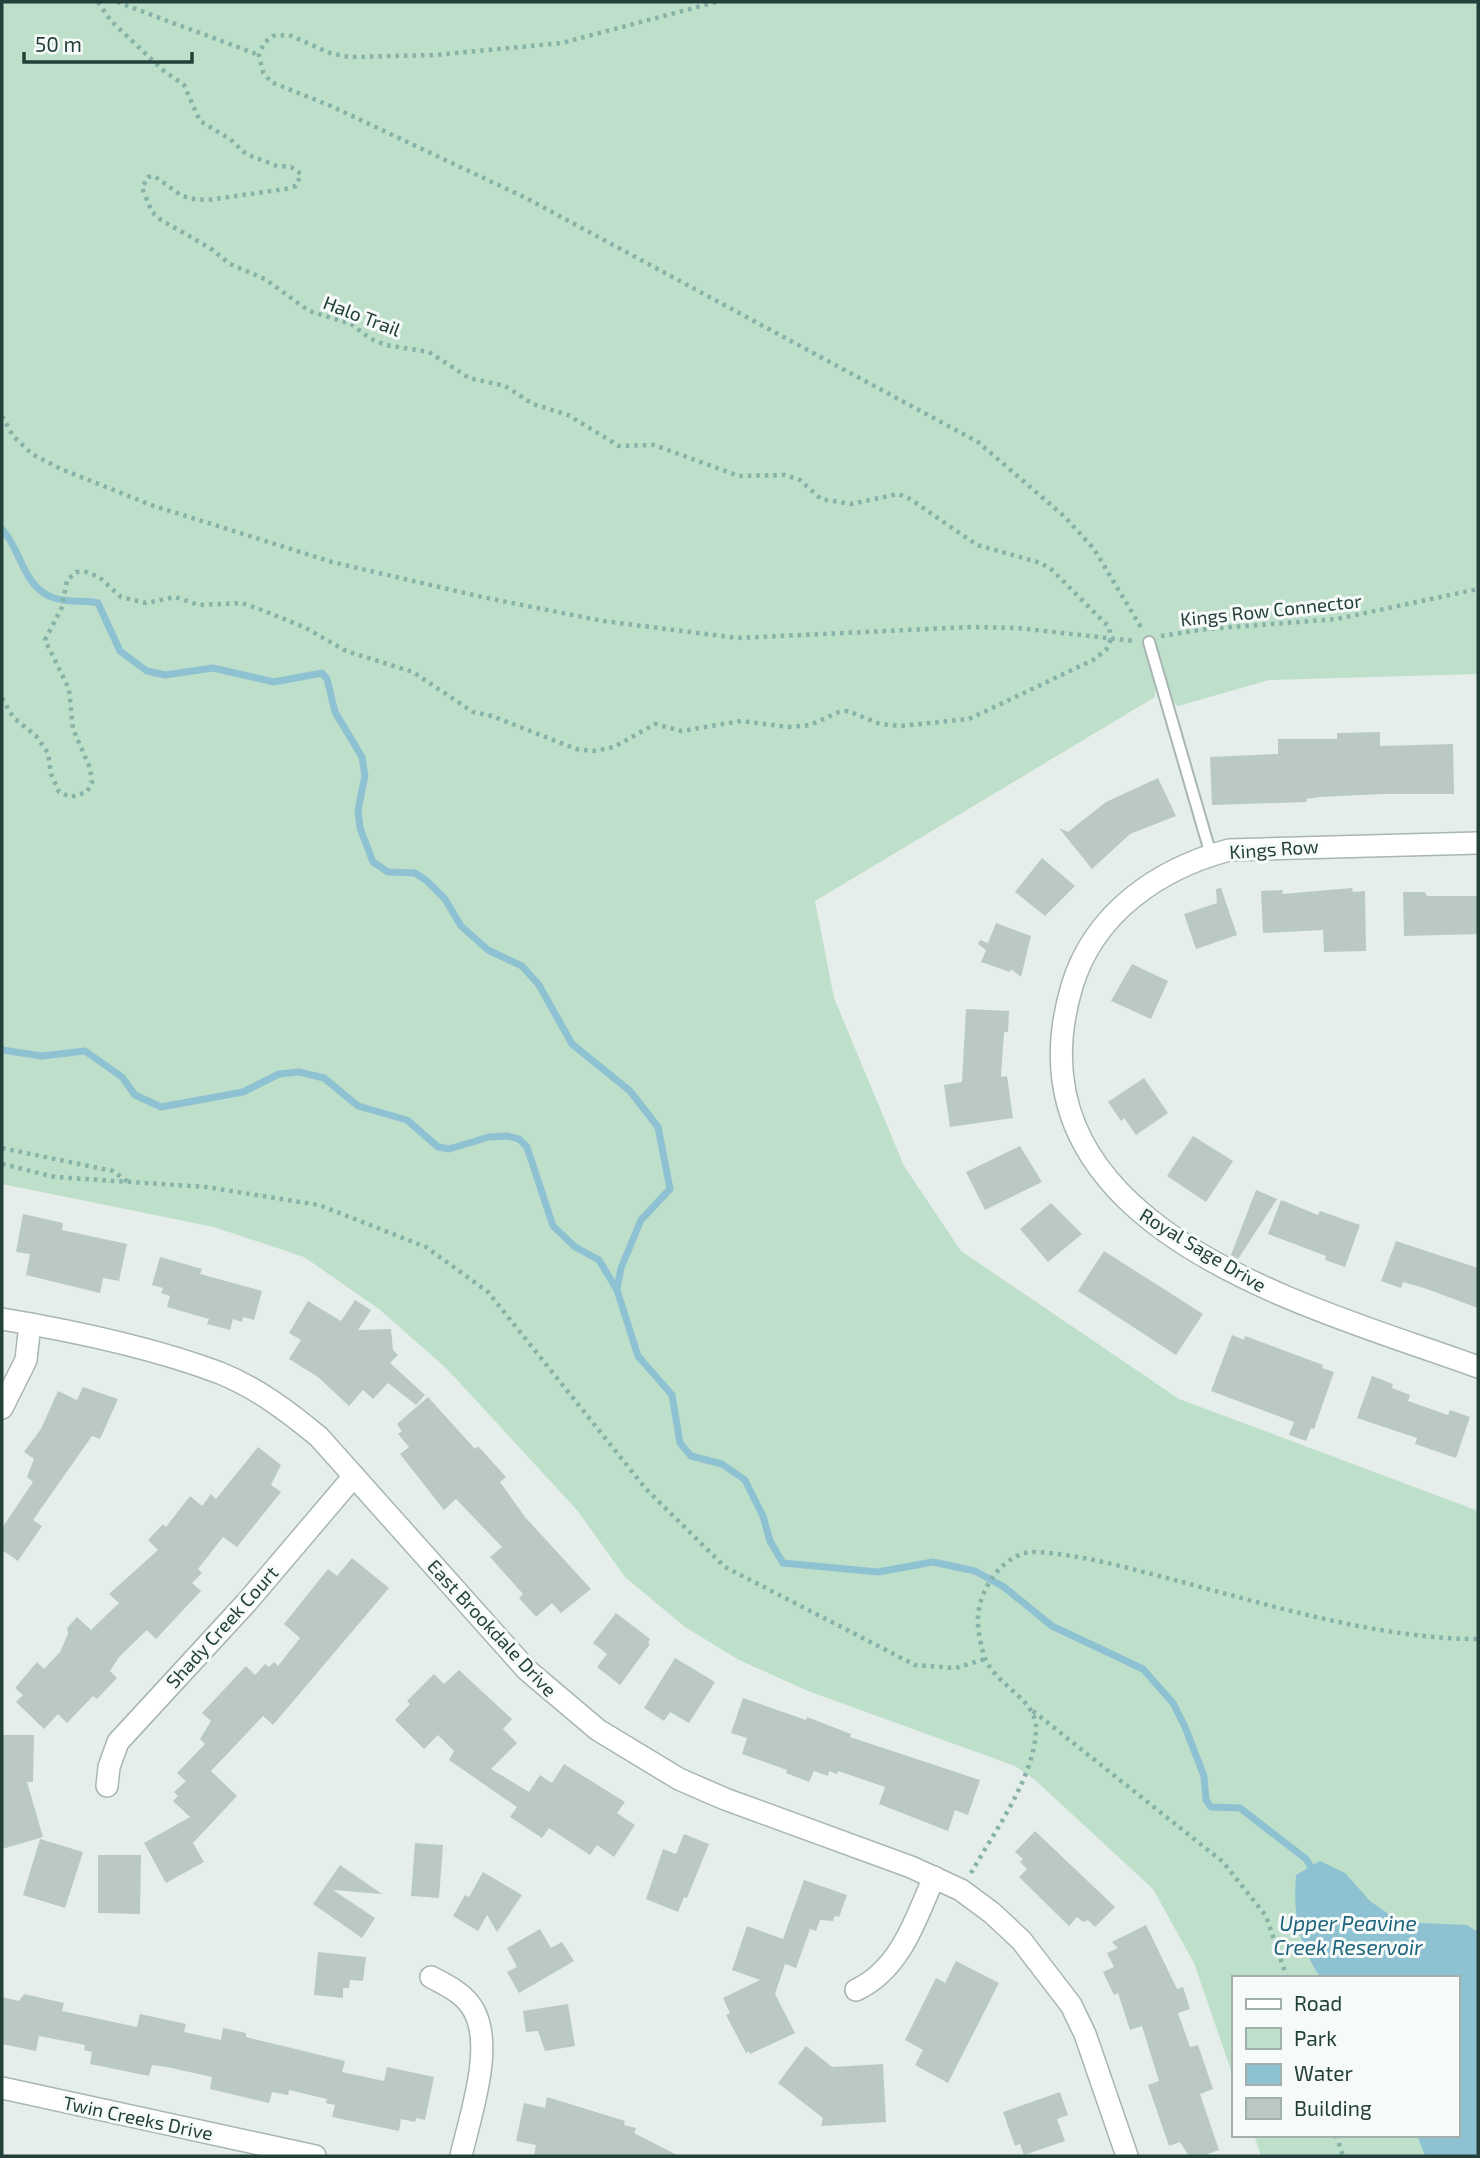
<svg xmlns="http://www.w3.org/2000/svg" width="1480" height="2158" viewBox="0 0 1480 2158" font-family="'Exo 2',sans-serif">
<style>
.green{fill:#bedfca}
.water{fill:#8ec2d2}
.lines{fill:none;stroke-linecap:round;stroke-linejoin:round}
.stream{stroke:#8ec2d2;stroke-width:7}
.building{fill:#bac9c4}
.service-casing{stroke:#a7b6b3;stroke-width:14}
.minor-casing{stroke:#a7b6b3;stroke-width:24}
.path{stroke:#86b2a8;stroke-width:4.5;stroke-dasharray:3.5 5;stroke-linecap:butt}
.service{stroke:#fff;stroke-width:10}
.minor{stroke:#fff;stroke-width:21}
.labels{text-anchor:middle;stroke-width:6;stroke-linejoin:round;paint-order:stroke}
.street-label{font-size:19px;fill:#24403b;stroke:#f6faf8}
.water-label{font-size:21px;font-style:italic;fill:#1d647d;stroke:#f6faf8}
</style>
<rect width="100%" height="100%" fill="#e5eeeb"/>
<polygon class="green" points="2,2 1478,2 1478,674 1269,680 1178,706 1155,689 1155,697 815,901 834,998 904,1166 961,1251 1179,1399 1478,1511 1478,2156 1261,2156 1254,2135 1457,2135 1457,1978 1233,1978 1233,2076 1194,1963 1153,1889 1034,1779 1015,1766 808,1691 739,1660 685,1627 625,1577 577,1510 446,1368 379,1309 304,1257 214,1227 2,1184"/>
<path class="water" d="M1320 1861 1345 1873 1370 1901 1400 1922 1467 1925 1478 1932V2156H1425L1417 2135H1457V1978H1321C1298 1945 1293 1913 1296 1875Z"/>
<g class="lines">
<g class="stream">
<path d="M2 529C22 551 23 588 54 598 68 603 84 600 98 603L120 651 147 671 165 675 213 668 274 682 322 673 327 679 335 712 362 757 365 776 358 810 360 828 373 862 388 872 415 873 427 881 445 899 461 926 488 950 522 966 539 985 572 1044 630 1091 658 1127 670 1189 641 1220 621 1268 617 1289"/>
<polyline points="2,1050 42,1056 85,1051 122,1077 135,1095 161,1107 243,1092 279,1074 299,1072 324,1078 358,1106 407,1120 438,1147 449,1149 489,1137 507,1136 519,1139 527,1147 553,1226 575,1247 599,1260 617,1290 638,1356 672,1395 680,1443 691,1456 722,1464 745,1480 763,1516 770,1541 783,1563 878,1572 933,1562 975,1571 1004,1587 1052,1626 1143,1669 1173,1703 1185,1727 1204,1776 1206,1800 1211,1807 1240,1808 1306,1859 1314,1872"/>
</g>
</g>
<g class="building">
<polygon points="1380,732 1380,746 1453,744 1454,794 1382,794 1320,797 1306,799 1307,802 1212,805 1210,757 1278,754 1278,739 1337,739 1337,733"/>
<polygon points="1158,778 1176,816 1130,834 1092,869 1059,828 1068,832 1106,802"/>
<polygon points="1042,858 1075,886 1045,916 1015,892"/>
<polygon points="1221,888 1237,935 1196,949 1184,914 1217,903 1216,889"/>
<polygon points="1352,888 1353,892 1365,891 1366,951 1324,952 1323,930 1263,933 1261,891 1283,890 1282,894"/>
<polygon points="1403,892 1425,892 1427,896 1478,896 1478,934 1404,936"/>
<polygon points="996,923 1031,936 1021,977 1011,969 1010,972 981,962 986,950 978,944 980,940 988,943"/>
<polygon points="1132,964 1168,981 1151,1019 1111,1001"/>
<polygon points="966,1009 1009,1011 1008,1032 1004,1032 1001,1077 1007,1076 1013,1118 950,1127 944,1085 962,1082"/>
<polygon points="1144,1078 1168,1113 1136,1135 1124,1118 1121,1121 1108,1102"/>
<polygon points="1193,1136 1233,1161 1206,1202 1167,1176"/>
<polygon points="1020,1146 1042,1182 985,1210 966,1172"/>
<polygon points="1256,1190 1277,1199 1238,1259 1231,1255"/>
<polygon points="1281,1200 1318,1215 1320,1211 1360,1225 1345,1267 1325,1260 1326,1256 1268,1234"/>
<polygon points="1051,1203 1082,1234 1048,1262 1020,1229"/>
<polygon points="23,1214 63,1223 62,1230 127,1244 119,1281 103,1278 100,1293 26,1275 30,1254 16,1252"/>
<polygon points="1396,1241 1478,1268 1478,1308 1424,1288 1403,1282 1401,1288 1381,1281"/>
<polygon points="1104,1251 1203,1314 1176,1355 1078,1291"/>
<polygon points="160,1257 202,1269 200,1274 262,1291 254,1320 243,1317 242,1322 233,1319 230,1330 207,1324 209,1319 167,1307 170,1296 161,1293 163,1288 152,1285"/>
<polygon points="355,1300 371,1310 358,1330 391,1329 393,1350 398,1355 390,1363 425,1395 416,1405 388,1383 373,1399 363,1390 349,1406 318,1377 289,1359 301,1340 289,1333 308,1301 341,1321"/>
<polygon points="1232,1335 1244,1340 1245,1336 1323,1365 1322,1368 1334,1372 1314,1429 1311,1428 1306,1441 1289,1435 1294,1422 1211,1391"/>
<polygon points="1372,1376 1393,1384 1392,1388 1410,1395 1408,1401 1448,1415 1450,1410 1470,1417 1456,1458 1415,1444 1417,1438 1357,1418"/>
<polygon points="83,1387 118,1399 100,1439 92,1436 33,1520 42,1526 18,1561 2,1550 2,1528 33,1482 27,1477 34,1459 24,1452 41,1429 58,1391 77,1400"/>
<polygon points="428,1397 475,1449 478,1446 506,1477 500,1482 525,1517 591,1589 561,1613 552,1603 536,1617 519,1598 523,1594 490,1557 502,1547 456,1499 444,1510 400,1454 409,1447 398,1434 402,1431 397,1424"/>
<polygon points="258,1447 281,1465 271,1485 281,1492 237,1547 223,1537 198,1569 202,1573 192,1583 201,1591 156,1639 147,1630 119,1657 110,1671 117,1678 97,1699 93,1696 67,1723 58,1714 44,1729 16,1702 23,1695 15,1688 37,1662 44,1669 60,1652 68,1634 67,1628 77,1617 91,1630 119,1603 109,1594 158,1550 148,1540 163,1524 166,1527 190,1496 202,1506 211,1494 216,1499"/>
<polygon points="352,1558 389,1588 273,1725 263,1716 211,1771 237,1796 193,1843 204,1862 166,1883 144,1843 190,1817 173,1801 178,1796 174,1792 186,1781 177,1773 205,1744 200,1739 211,1721 202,1713 246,1666 255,1675 265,1664 269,1667 274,1662 278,1666 300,1638 284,1624 328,1569 337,1576"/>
<polygon points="616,1613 650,1639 648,1643 650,1644 620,1685 597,1667 607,1654 593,1643"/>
<polygon points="675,1658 715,1682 689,1723 670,1712 664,1721 644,1708"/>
<polygon points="459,1670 512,1719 503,1729 517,1743 491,1769 529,1792 540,1775 552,1783 564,1764 625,1802 617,1813 635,1825 614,1857 597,1845 590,1855 549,1828 542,1838 510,1817 517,1807 449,1760 454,1751 438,1735 424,1749 395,1720 410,1704 407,1701 434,1674 444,1684"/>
<polygon points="743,1698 806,1720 807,1717 851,1734 850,1737 980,1780 968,1815 955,1810 948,1831 879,1804 885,1787 838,1771 837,1774 829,1771 828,1776 814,1771 809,1782 786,1773 787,1770 742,1754 747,1738 731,1733"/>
<polygon points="2,1735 34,1735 33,1782 27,1782 43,1837 2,1849"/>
<polygon points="1035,1831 1115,1907 1095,1927 1088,1920 1083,1922 1077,1917 1069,1926 1019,1877 1027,1869 1020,1862 1023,1859 1015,1852"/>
<polygon points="684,1834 709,1844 687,1898 684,1897 678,1912 646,1899 663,1849 676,1854"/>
<polygon points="40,1839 83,1852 65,1908 23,1895"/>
<polygon points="415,1843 443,1845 439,1898 411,1896"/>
<polygon points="98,1855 141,1855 140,1914 98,1913"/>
<polygon points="340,1865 382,1894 333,1890 375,1918 362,1938 313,1904"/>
<polygon points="483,1872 522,1895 497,1932 487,1915 478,1931 453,1916 465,1895 469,1897"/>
<polygon points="804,1880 847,1895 839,1917 835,1916 833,1921 820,1920 816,1931 810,1929 796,1968 785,1964 775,1994 795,2033 750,2054 749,2051 746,2053 726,2015 730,2013 723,1998 760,1980 732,1970 747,1926 783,1939"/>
<polygon points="1146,1925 1177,1989 1183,1987 1190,2009 1178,2013 1190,2047 1198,2045 1213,2089 1200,2094 1219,2150 1202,2156 1189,2156 1180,2142 1169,2146 1148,2085 1159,2081 1142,2026 1130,2030 1118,1993 1114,1995 1103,1972 1114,1967 1107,1953 1118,1948 1112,1942"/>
<polygon points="540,1929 551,1948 562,1942 574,1961 519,1993 507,1972 517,1967 507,1948"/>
<polygon points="318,1952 366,1957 363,1981 350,1980 349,1988 343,1988 343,1998 314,1995"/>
<polygon points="956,1961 999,1983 948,2083 915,2065 923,2050 905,2040 936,1978 945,1983"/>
<polygon points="24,1994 64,2003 62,2011 137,2027 140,2014 186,2024 184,2032 221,2040 223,2028 246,2033 246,2037 345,2061 342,2072 384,2081 387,2067 434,2077 425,2120 416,2118 415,2122 401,2119 399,2131 332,2117 335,2105 326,2103 327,2099 289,2090 288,2095 272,2092 269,2103 210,2089 212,2077 167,2067 152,2065 149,2076 90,2064 92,2052 84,2050 85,2045 39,2036 36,2051 2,2044 2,1997 19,2001"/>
<polygon points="568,2004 575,2046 545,2051 538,2031 526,2032 523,2011"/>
<polygon points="806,2046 832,2067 883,2064 886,2122 821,2126 823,2118 778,2083"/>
<polygon points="1060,2092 1068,2115 1057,2119 1065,2141 1024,2155 1020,2144 1015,2146 1003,2112"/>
<polygon points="547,2097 625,2121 624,2125 636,2128 634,2133 679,2156 534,2156 536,2145 516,2141 524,2103 545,2108"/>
</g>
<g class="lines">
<defs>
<polyline id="service" points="1149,642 1211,855"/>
<g id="minor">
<path d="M1478 843 1229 850C1158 869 1094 913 1072 986 1000 1229 1310 1306 1478 1367"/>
<path d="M2 1319C74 1331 151 1347 220 1373 257 1388 289 1412 319 1437L527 1670 598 1730 679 1779 725 1799 911 1867 961 1890 992 1913 1021 1940 1071 2005 1085 2034 1127 2156"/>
<polyline points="2,1408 26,1360 30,1324"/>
<polyline points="107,1786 109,1767 118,1742 247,1602 354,1476"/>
<path d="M431 1977C446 1985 464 1993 473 2009 495 2046 470 2116 461 2156"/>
<path d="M856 1990C900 1970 916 1919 934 1877"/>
<polyline points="2,2088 315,2156"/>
</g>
</defs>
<use href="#service" class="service-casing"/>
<use href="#minor" class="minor-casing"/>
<g class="path">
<polyline points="98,2 111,21 164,71 184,85 200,121 230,139 246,154 277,166 291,167 301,174 296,186 285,189 208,200 194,199 182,196 154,176 148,177 142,188 152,212 161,220 210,248 230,264 265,279 309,311 351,324 371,339 386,345 429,352 469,378 505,386 533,404 568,415 619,446 654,445 739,476 785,475 800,480 821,499 851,504 898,494 910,499 977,545 1041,563 1052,570 1109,627 1111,639"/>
<polyline points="117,2 259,55"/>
<polyline points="716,2 562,43 435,55 349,57 330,53 289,35 273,36 264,43 259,55 263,72 271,82 331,106 528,199 978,442 1065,517 1094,549 1142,629"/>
<polyline points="2,416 13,436 32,454 61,469 151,505 332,562 482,597 603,621 738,638 971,627 1018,628 1134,641"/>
<polyline points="1161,636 1207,629 1337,619 1478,589"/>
<polyline points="2,698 13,717 36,736 48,753 51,774 59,792 71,797 87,792 92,783 90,768 73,729 69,689 45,640 62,607 67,580 76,572 87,572 99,577 121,597 146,603 175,597 199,605 242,603 262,610 306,628 346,651 413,672 473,712 492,716 576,749 594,751 614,747 655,724 681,731 741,721 788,727 810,725 839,712 848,711 880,724 901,726 969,719 1093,660 1106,650 1111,639"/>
<polyline points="2,1148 113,1171 128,1182"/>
<polyline points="2,1164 55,1177 206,1187 319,1205 426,1247 488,1292 646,1489 725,1567 915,1665 956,1668 985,1659"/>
<polyline points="1033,1711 1223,1862 1266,1916 1287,1978"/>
<path d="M971 1873C994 1832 1035 1777 1036 1729 1037 1699 996 1686 985 1658 981 1648 977 1627 978 1617 979 1588 1006 1550 1036 1552 1086 1555 1135 1570 1182 1582 1276 1607 1381 1639 1478 1639"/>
<polyline points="1336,2135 1343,2156"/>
</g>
<use href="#service" class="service"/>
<use href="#minor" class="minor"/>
</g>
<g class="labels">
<g class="street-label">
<text transform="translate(362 316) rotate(21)" y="7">Halo Trail</text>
<text transform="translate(1271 610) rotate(-6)" y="7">Kings Row Connector</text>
<text transform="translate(1274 849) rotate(-4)" y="7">Kings Row</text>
<text transform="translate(1203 1250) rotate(31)" y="7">Royal Sage Drive</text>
<text transform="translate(222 1627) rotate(-48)" y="7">Shady Creek Court</text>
<text transform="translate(492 1628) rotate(47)" y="7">East Brookdale Drive</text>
<text transform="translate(138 2118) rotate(12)" y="7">Twin Creeks Drive</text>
</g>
<g class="water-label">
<text x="1348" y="1931">Upper Peavine<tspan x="1348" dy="24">Creek Reservoir</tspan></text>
</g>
</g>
<rect width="1480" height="2158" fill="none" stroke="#24403b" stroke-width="7"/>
<rect x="1232" y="1976" width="228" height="161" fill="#f6faf8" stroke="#a2b0ac" stroke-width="2"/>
<rect x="1246" y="1999" width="35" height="10" fill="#ffffff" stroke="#a2b0ac" stroke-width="2"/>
<text x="1294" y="2011" font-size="21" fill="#24403b">Road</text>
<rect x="1246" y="2028" width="35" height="21" fill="#bedfca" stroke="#a2b0ac" stroke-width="2"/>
<text x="1294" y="2046" font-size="21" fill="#24403b">Park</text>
<rect x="1246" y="2064" width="35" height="21" fill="#8ec2d2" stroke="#a2b0ac" stroke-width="2"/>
<text x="1294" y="2081" font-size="21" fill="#24403b">Water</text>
<rect x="1246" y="2098" width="35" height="21" fill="#bac9c4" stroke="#a2b0ac" stroke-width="2"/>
<text x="1294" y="2116" font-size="21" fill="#24403b">Building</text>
<path d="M24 52v10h168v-10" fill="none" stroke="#24403b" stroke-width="3.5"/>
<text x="35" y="52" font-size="21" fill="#24403b" stroke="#f6faf8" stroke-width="5" paint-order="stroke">50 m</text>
</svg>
